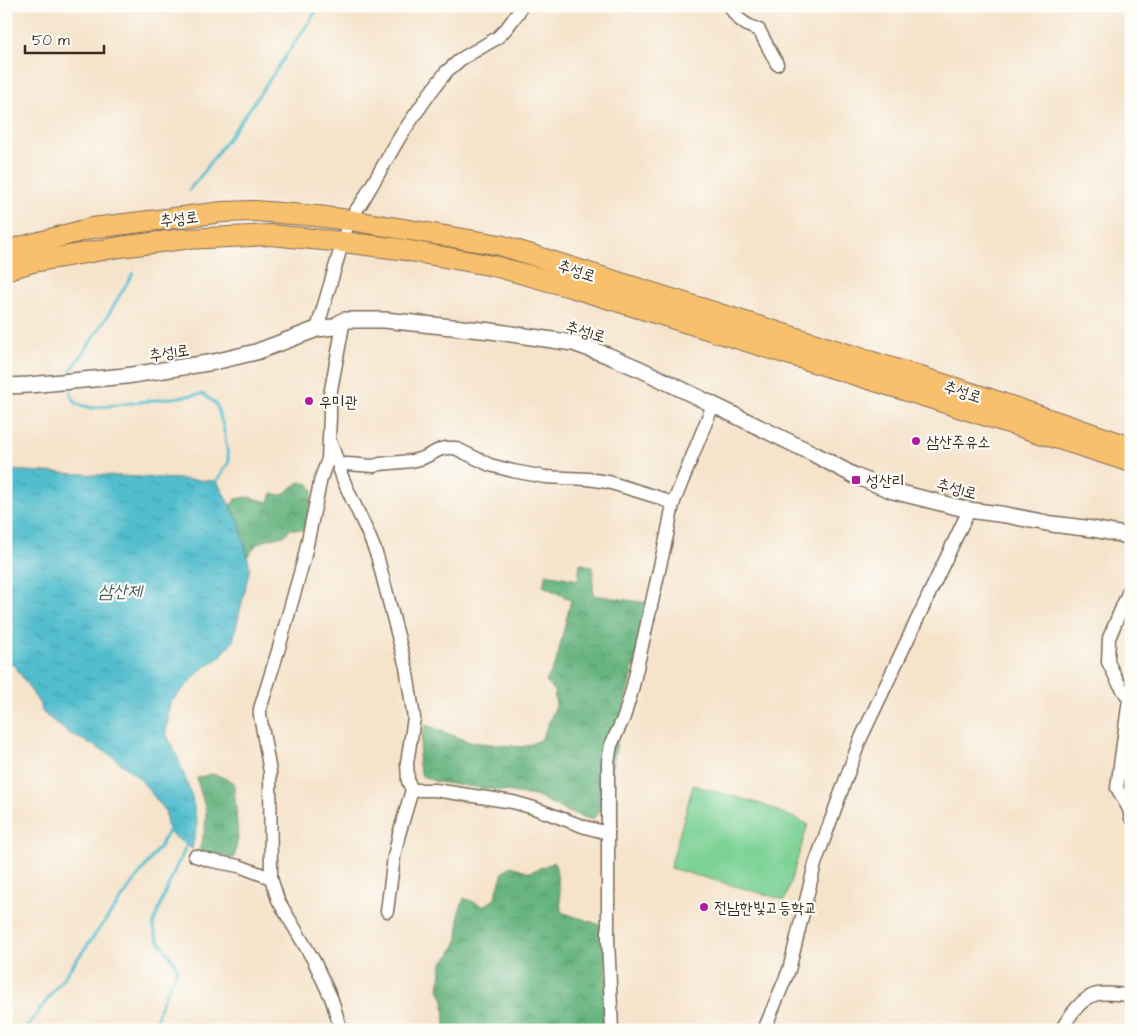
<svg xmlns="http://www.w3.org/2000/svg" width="1137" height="1036" viewBox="0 0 1137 1036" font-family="'Architects Daughter','Poor Story',sans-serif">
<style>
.forest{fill:url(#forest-crowns);stroke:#506f4e}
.garden{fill:#7dd296;stroke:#5c7e5a}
.water{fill:url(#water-ripples);stroke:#467476}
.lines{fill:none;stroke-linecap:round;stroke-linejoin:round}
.stream{stroke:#51bdcd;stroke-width:3}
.minor-casing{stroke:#7c6b5a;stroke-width:15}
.tertiary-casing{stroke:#7c6b5a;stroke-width:18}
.primary-casing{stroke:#7c6b5a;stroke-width:22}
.minor{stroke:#fff;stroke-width:12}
.tertiary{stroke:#fff;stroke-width:15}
.primary{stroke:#f8bf6c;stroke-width:20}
.poi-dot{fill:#b5179e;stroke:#fdfcf7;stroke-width:2}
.labels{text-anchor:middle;stroke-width:4.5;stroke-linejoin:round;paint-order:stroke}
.street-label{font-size:16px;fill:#3b2a1e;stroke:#fdfcf7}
.poi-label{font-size:16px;fill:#3b2a1e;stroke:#fdfcf7;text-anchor:start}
.water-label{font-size:18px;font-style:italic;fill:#435d5b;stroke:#fdfcf7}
</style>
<defs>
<pattern id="forest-crowns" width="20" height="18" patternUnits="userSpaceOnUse" patternTransform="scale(1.25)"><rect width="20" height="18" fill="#66b47f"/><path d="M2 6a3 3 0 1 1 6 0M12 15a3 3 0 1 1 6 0" fill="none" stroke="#559367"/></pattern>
<pattern id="water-ripples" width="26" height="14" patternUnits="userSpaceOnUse" patternTransform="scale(1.25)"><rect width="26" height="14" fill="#51bdcd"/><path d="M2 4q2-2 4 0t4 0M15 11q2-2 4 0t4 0" fill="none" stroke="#449aa6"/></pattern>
</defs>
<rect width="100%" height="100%" fill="#fdfcf7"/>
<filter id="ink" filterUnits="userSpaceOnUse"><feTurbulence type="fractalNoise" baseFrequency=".02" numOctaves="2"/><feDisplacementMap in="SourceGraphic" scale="10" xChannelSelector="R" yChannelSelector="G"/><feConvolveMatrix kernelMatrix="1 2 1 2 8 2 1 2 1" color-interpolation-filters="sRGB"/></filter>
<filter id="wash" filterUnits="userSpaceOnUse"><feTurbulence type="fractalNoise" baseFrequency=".0096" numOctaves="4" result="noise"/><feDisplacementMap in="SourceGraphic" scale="20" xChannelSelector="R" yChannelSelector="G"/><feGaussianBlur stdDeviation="1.12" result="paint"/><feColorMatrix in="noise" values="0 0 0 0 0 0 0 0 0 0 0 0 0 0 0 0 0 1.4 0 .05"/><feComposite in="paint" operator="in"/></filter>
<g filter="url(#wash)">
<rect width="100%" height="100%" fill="#f5e3ca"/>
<g class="forest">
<polygon points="299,482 309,484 313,490 304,530 291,529 284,536 269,539 257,544 247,557 240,525 230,505 236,499 248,497 269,502 272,493 282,495"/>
<polygon points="580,563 593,567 593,595 648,603 622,716 605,806 592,820 566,811 538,797 512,792 437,782 422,776 418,763 422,735 426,725 470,742 523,747 541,740 556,706 554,690 546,682 556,662 571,600 543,586 546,574 578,580"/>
<path d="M211 774 220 776 234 783 238 838 234 859 199 851C203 836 209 820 204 804 202 795 198 787 197 778Z"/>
<polygon points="555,862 560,895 561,912 604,926 609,1030 445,1030 444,1000 439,989 442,963 451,953 458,939 459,912 464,898 483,906 494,900 503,872 511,866 530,872"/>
</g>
<polygon class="garden" points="693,785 764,805 808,824 785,900 670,868"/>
<polygon class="water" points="6,470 217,481 240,525 250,568 233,641 220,657 201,670 170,703 166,733 178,758 192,797 197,824 192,849 168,832 165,810 139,778 108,753 69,733 43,713 39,703 15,666 6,663"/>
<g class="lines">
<g class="stream">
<polyline points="189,190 200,177 248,111 320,6"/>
<polyline points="71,371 107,317 133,273"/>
<polyline points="71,390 71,395 77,404 92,408 203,394 216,404 223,425 229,462 217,481 216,486"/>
<polyline points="25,1030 161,845 169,829"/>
<polyline points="153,1030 161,1004 177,970 175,963 157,938 153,925 165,893 178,863 181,858 188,842"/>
</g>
</g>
</g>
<g filter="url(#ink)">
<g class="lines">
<defs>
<g id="minor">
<path d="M730 6C736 19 746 26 759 30L777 64"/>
<polyline points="317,329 349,220 362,202 401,135 430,93 446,72 461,59 497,38 506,29 518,13 521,6"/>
<path d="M330 442C336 454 338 466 343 479 354 506 369 531 378 559L406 667 414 718 407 763 408 781 412 790 399 834 394 857 387 911"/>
<polyline points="339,465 347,464 374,466 380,464 412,461 423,458 441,449 447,448 455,448 490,465 513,471 545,477 588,479 608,482 657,497 673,504"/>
<polyline points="1131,586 1109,638 1108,662 1118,682 1129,699 1117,788 1129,809 1131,818"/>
<polyline points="412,790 435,790 513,802 534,808 585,827 608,833"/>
<polyline points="195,856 212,861 239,866 271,878 278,900 314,961 332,1000 341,1030"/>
<polyline points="271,878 270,772 260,715 260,709 278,651 304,559 321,478 328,459 330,417 330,395 344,320"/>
<polyline points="612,1030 608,939 608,762 611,745 624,717 632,690 667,535 673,504 713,405"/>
<polyline points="764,1030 789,970 815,864 860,740 969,510"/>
<path d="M1061 1030C1069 1017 1082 996 1098 994 1108 992 1120 995 1131 995"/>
</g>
<polyline id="tertiary" points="6,386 29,385 126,376 214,362 256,352 317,329 334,327 344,320 384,320 491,331 573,343 607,355 642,370 812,453 855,476 893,491 969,510 1006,515 1052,524 1093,529 1119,534 1131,537"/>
<g id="primary">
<polyline points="6,251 92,228 223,212 255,211 317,216 349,220 500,245 978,395 1131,447"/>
<polyline points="6,270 33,262 120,247 184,239 271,235 343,242 399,249 494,266 574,288 933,399 1131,462"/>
</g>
</defs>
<use href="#minor" class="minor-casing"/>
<use href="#tertiary" class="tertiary-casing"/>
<use href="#primary" class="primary-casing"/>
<use href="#minor" class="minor"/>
<use href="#tertiary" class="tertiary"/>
<use href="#primary" class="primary"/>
</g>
</g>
<g class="poi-dot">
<circle cx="309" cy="401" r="5"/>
<circle cx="916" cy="441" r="5"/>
<rect x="851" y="475" width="10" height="10" rx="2.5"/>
<circle cx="704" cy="907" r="5"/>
</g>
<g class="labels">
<g class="street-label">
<text transform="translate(179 218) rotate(-7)" y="6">추성로</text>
<text transform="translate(577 270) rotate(18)" y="6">추성로</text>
<text transform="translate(586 331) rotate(16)" y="6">추성1로</text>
<text transform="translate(169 352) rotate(-9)" y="6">추성1로</text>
<text transform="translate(963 391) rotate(18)" y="6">추성로</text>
<text transform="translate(957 488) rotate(14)" y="6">추성1로</text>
</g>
<g class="poi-label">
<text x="319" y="407">우미관</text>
<text x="926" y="447">삼산주유소</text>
<text x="866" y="486">성산리</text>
<text x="714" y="913">전남한빛고등학교</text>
</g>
<g class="water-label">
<text x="120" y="597">삼산제</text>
</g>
</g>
<rect width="1137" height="1036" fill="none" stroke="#fdfcf7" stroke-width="25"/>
<path d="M25 45v8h79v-8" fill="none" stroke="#3b2a1e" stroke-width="2.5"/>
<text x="32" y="45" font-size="15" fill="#3b2a1e" stroke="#fdfcf7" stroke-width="4" paint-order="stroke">50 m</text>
</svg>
